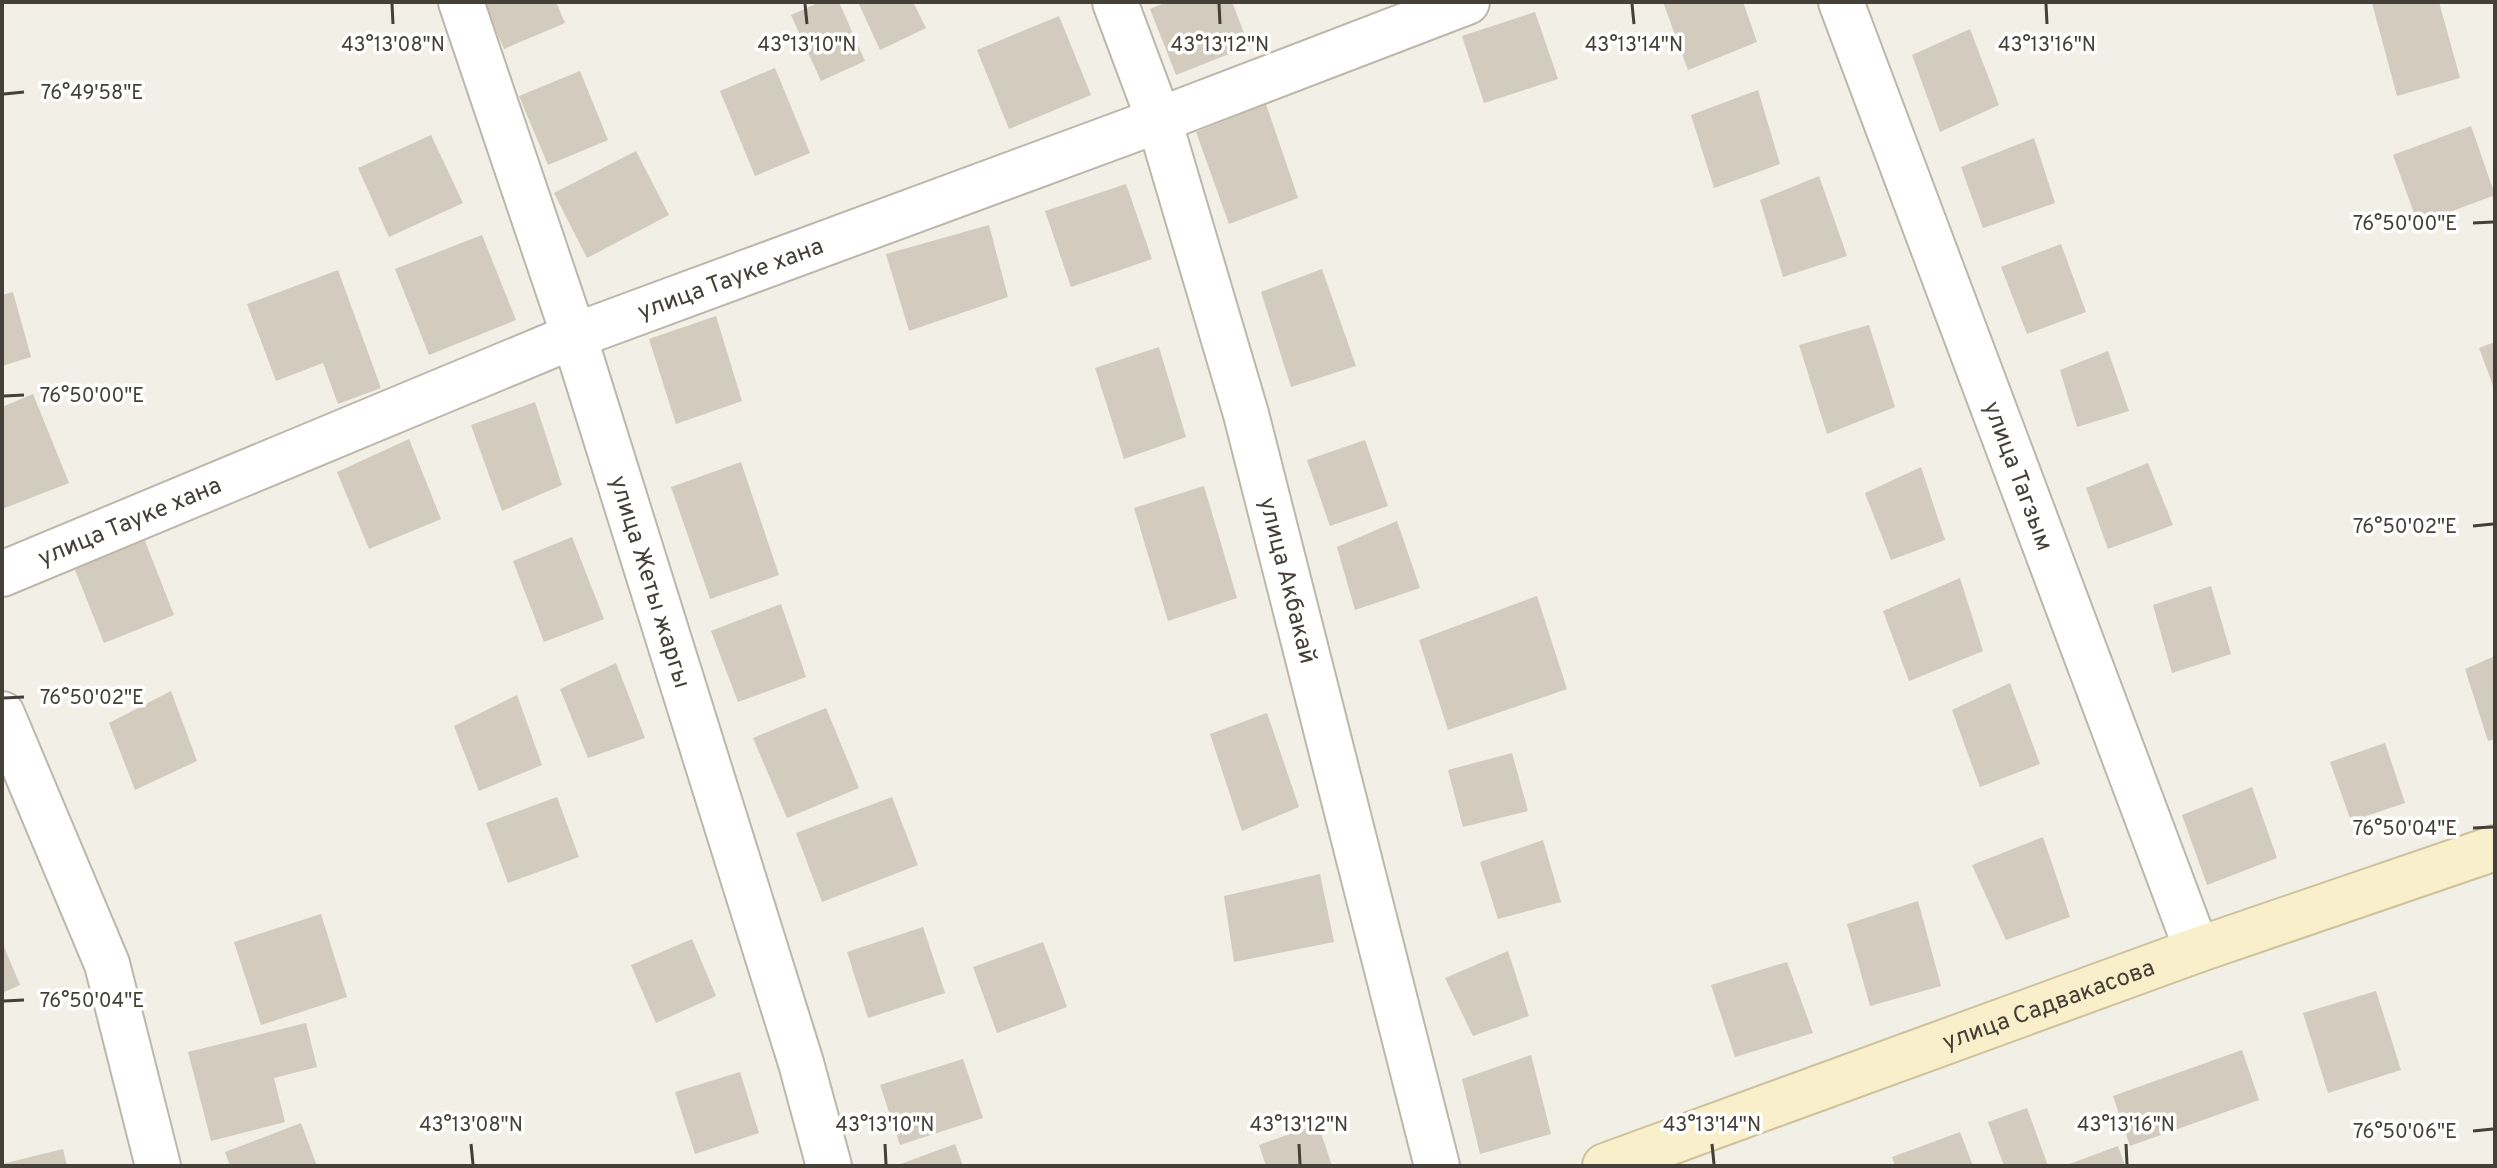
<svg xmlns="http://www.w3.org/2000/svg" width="2497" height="1168" viewBox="0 0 2497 1168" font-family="Overpass,sans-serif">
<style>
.building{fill:#d2cbbe}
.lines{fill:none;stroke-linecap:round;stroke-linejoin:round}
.street-casing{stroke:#bdb7ab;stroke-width:48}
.secondary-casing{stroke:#cdc29b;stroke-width:48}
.street{stroke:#fff;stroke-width:44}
.secondary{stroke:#f9efca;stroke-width:44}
.ticks{fill:none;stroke:#443f37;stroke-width:3}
.labels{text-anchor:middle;stroke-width:7;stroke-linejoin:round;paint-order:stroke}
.street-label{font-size:24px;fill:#443f37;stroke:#fff}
.ticks-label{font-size:20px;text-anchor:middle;fill:#443f37;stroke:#fff;stroke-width:7;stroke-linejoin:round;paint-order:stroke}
</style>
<rect width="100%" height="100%" fill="#f2efe7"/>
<g class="building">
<polygon points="483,2 556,2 565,23 504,49"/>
<polygon points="820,2 839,2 865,61 821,81 791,15"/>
<polygon points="858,2 913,2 926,28 880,50"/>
<polygon points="1167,2 1232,2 1249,46 1176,75 1150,9"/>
<polygon points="1663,2 1743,2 1757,42 1688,70"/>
<polygon points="2376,2 2439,2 2460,78 2397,96 2372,3"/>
<polygon points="1535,12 1558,79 1484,103 1462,36"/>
<polygon points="1059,16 1091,95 1009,129 977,50"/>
<polygon points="1970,29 1999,105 1940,132 1912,55"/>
<polygon points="775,68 810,153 755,176 720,91"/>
<polygon points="580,71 608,140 548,165 519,96"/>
<polygon points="1758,90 1780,164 1714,188 1691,115"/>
<polygon points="1266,104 1298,198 1229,224 1196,132"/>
<polygon points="2471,126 2495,195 2418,224 2393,155"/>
<polygon points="431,135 463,203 389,237 358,168"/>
<polygon points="2034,138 2055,203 1983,228 1961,167"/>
<polygon points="636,151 669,215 587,258 554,193"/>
<polygon points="1819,176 1847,256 1783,277 1760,200"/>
<polygon points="1126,184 1152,259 1071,287 1045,211"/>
<polygon points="989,225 1008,297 909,331 886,254"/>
<polygon points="482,235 516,320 429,355 395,269"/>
<polygon points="2061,244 2086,312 2027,334 2001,267"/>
<polygon points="1322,269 1356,366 1291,387 1261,292"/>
<polygon points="338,270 381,388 338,404 323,363 276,381 247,304"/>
<polygon points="13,292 31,357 2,366 2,295"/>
<polygon points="716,316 742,401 676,424 649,339"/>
<polygon points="1869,325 1895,407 1827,434 1799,345"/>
<polygon points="2495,342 2495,391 2479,348"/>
<polygon points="1159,347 1186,437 1124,459 1095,368"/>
<polygon points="2108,351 2129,411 2077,427 2060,370"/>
<polygon points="33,394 69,483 2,509 2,407"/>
<polygon points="535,402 562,485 502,511 471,425"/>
<polygon points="409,439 441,519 369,549 337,472"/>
<polygon points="1365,440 1388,506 1330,526 1307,460"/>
<polygon points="741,462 779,575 710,599 671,487"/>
<polygon points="2148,463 2173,525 2108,549 2086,488"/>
<polygon points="1921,467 1945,540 1891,560 1865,493"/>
<polygon points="1204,486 1237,598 1168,621 1134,508"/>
<polygon points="1397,521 1420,588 1355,610 1337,547"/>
<polygon points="143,536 174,615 104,643 73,565"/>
<polygon points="572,537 604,619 544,642 513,561"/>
<polygon points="1960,578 1983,651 1909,681 1883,611"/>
<polygon points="2211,586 2231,654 2172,673 2153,605"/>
<polygon points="1537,596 1567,689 1448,730 1419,640"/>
<polygon points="781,604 806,677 738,702 711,631"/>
<polygon points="2495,656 2495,739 2488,741 2465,669"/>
<polygon points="616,663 645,738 588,758 560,689"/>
<polygon points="2010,683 2040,764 1980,787 1952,710"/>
<polygon points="171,691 197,761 135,790 109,723"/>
<polygon points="517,695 542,765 479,791 454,726"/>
<polygon points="826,708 859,788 787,818 753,738"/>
<polygon points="1267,713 1299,807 1242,831 1210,734"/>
<polygon points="2385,743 2405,803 2351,821 2330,762"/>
<polygon points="1512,753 1528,811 1463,827 1448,770"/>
<polygon points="2252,787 2277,858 2207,885 2182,815"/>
<polygon points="557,797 579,857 508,883 486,823"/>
<polygon points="892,797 918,865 822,902 796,833"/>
<polygon points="2043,837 2070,917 2006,940 1972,865"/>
<polygon points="1543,840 1561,902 1498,919 1480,862"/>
<polygon points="1320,874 1334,942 1234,962 1224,896"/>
<polygon points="1918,901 1941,986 1870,1006 1847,924"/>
<polygon points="321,914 347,997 261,1025 234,942"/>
<polygon points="923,927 945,993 868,1018 847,952"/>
<polygon points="692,939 716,996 656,1023 631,965"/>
<polygon points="2,942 20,985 2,993"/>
<polygon points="1043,942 1067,1007 997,1033 973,967"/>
<polygon points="1508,951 1529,1016 1473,1036 1445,978"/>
<polygon points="1787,962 1813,1033 1735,1057 1711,985"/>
<polygon points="2376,991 2401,1070 2328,1093 2303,1013"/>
<polygon points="306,1023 317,1067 274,1078 285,1122 211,1141 188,1052"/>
<polygon points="2242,1050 2259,1100 2130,1146 2113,1096"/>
<polygon points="1531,1055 1551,1134 1480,1154 1462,1079"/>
<polygon points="963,1059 983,1118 900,1145 880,1085"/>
<polygon points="740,1072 759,1133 695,1154 675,1092"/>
<polygon points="2027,1108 2048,1166 2004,1166 1988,1122"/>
<polygon points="301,1123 317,1166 230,1166 225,1152"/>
<polygon points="1318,1124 1332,1166 1266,1166 1259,1145"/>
<polygon points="1960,1132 1973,1166 1895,1166 1892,1157"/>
<polygon points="955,1144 963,1166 895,1166"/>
<polygon points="2118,1146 2125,1166 2064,1166"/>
<polygon points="63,1149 67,1166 2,1166 2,1164"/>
</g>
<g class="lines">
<defs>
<g id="street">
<path id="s1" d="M461 2 574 336 801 1063 829 1166"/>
<path id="s2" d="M1115 2 1159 120 1246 414 1437 1166"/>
<path id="s3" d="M1841 2 2197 950"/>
<path id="s4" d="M2 574 574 336 1159 120 1467 2"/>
<polyline points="2,714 107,964 158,1166"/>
</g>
<g id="secondary">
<path id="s5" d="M1605 1166 2197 950 2495 848"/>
</g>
</defs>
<use href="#street" class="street-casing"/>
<use href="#secondary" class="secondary-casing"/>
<use href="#street" class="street"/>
<use href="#secondary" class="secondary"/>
</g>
<path class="ticks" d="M392 4 393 24M805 4 807 24M1219 4 1220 24M1632 4 1634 24M2046 4 2047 24M4 94 24 92M2473 223 2493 222M4 396 24 395M2473 526 2493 524M4 698 24 697M2473 828 2493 827M4 1001 24 1000M2473 1131 2493 1129M471 1144 473 1164M885 1144 886 1164M1299 1144 1300 1164M1712 1144 1714 1164M2126 1144 2127 1164"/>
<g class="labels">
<g class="street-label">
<text dy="8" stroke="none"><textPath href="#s4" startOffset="786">улица Тауке хана</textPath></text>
<text dy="8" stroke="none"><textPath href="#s3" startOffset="506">улица Тагзым</textPath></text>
<text dy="8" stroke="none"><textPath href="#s4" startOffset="138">улица Тауке хана</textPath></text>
<text dy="8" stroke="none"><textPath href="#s2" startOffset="604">улица Акбакай</textPath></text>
<text dy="8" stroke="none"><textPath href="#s1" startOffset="610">улица Жеты жаргы</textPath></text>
<text dy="8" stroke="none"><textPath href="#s5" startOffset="472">улица Садвакасова</textPath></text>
</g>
</g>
<g class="ticks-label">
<text x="393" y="51">43°13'08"N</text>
<text x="807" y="51">43°13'10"N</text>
<text x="1220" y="51">43°13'12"N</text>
<text x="1634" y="51">43°13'14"N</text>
<text x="2047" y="51">43°13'16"N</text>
<text x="92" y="99">76°49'58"E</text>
<text x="2405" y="230">76°50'00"E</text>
<text x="92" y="402">76°50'00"E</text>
<text x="2405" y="533">76°50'02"E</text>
<text x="92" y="704">76°50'02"E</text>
<text x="2405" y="835">76°50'04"E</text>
<text x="92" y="1007">76°50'04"E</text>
<text x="471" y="1131">43°13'08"N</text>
<text x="885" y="1131">43°13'10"N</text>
<text x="1299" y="1131">43°13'12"N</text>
<text x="1712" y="1131">43°13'14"N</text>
<text x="2126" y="1131">43°13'16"N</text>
<text x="2405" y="1138">76°50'06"E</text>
</g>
<rect width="2497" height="1168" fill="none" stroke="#443f37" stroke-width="8"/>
</svg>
